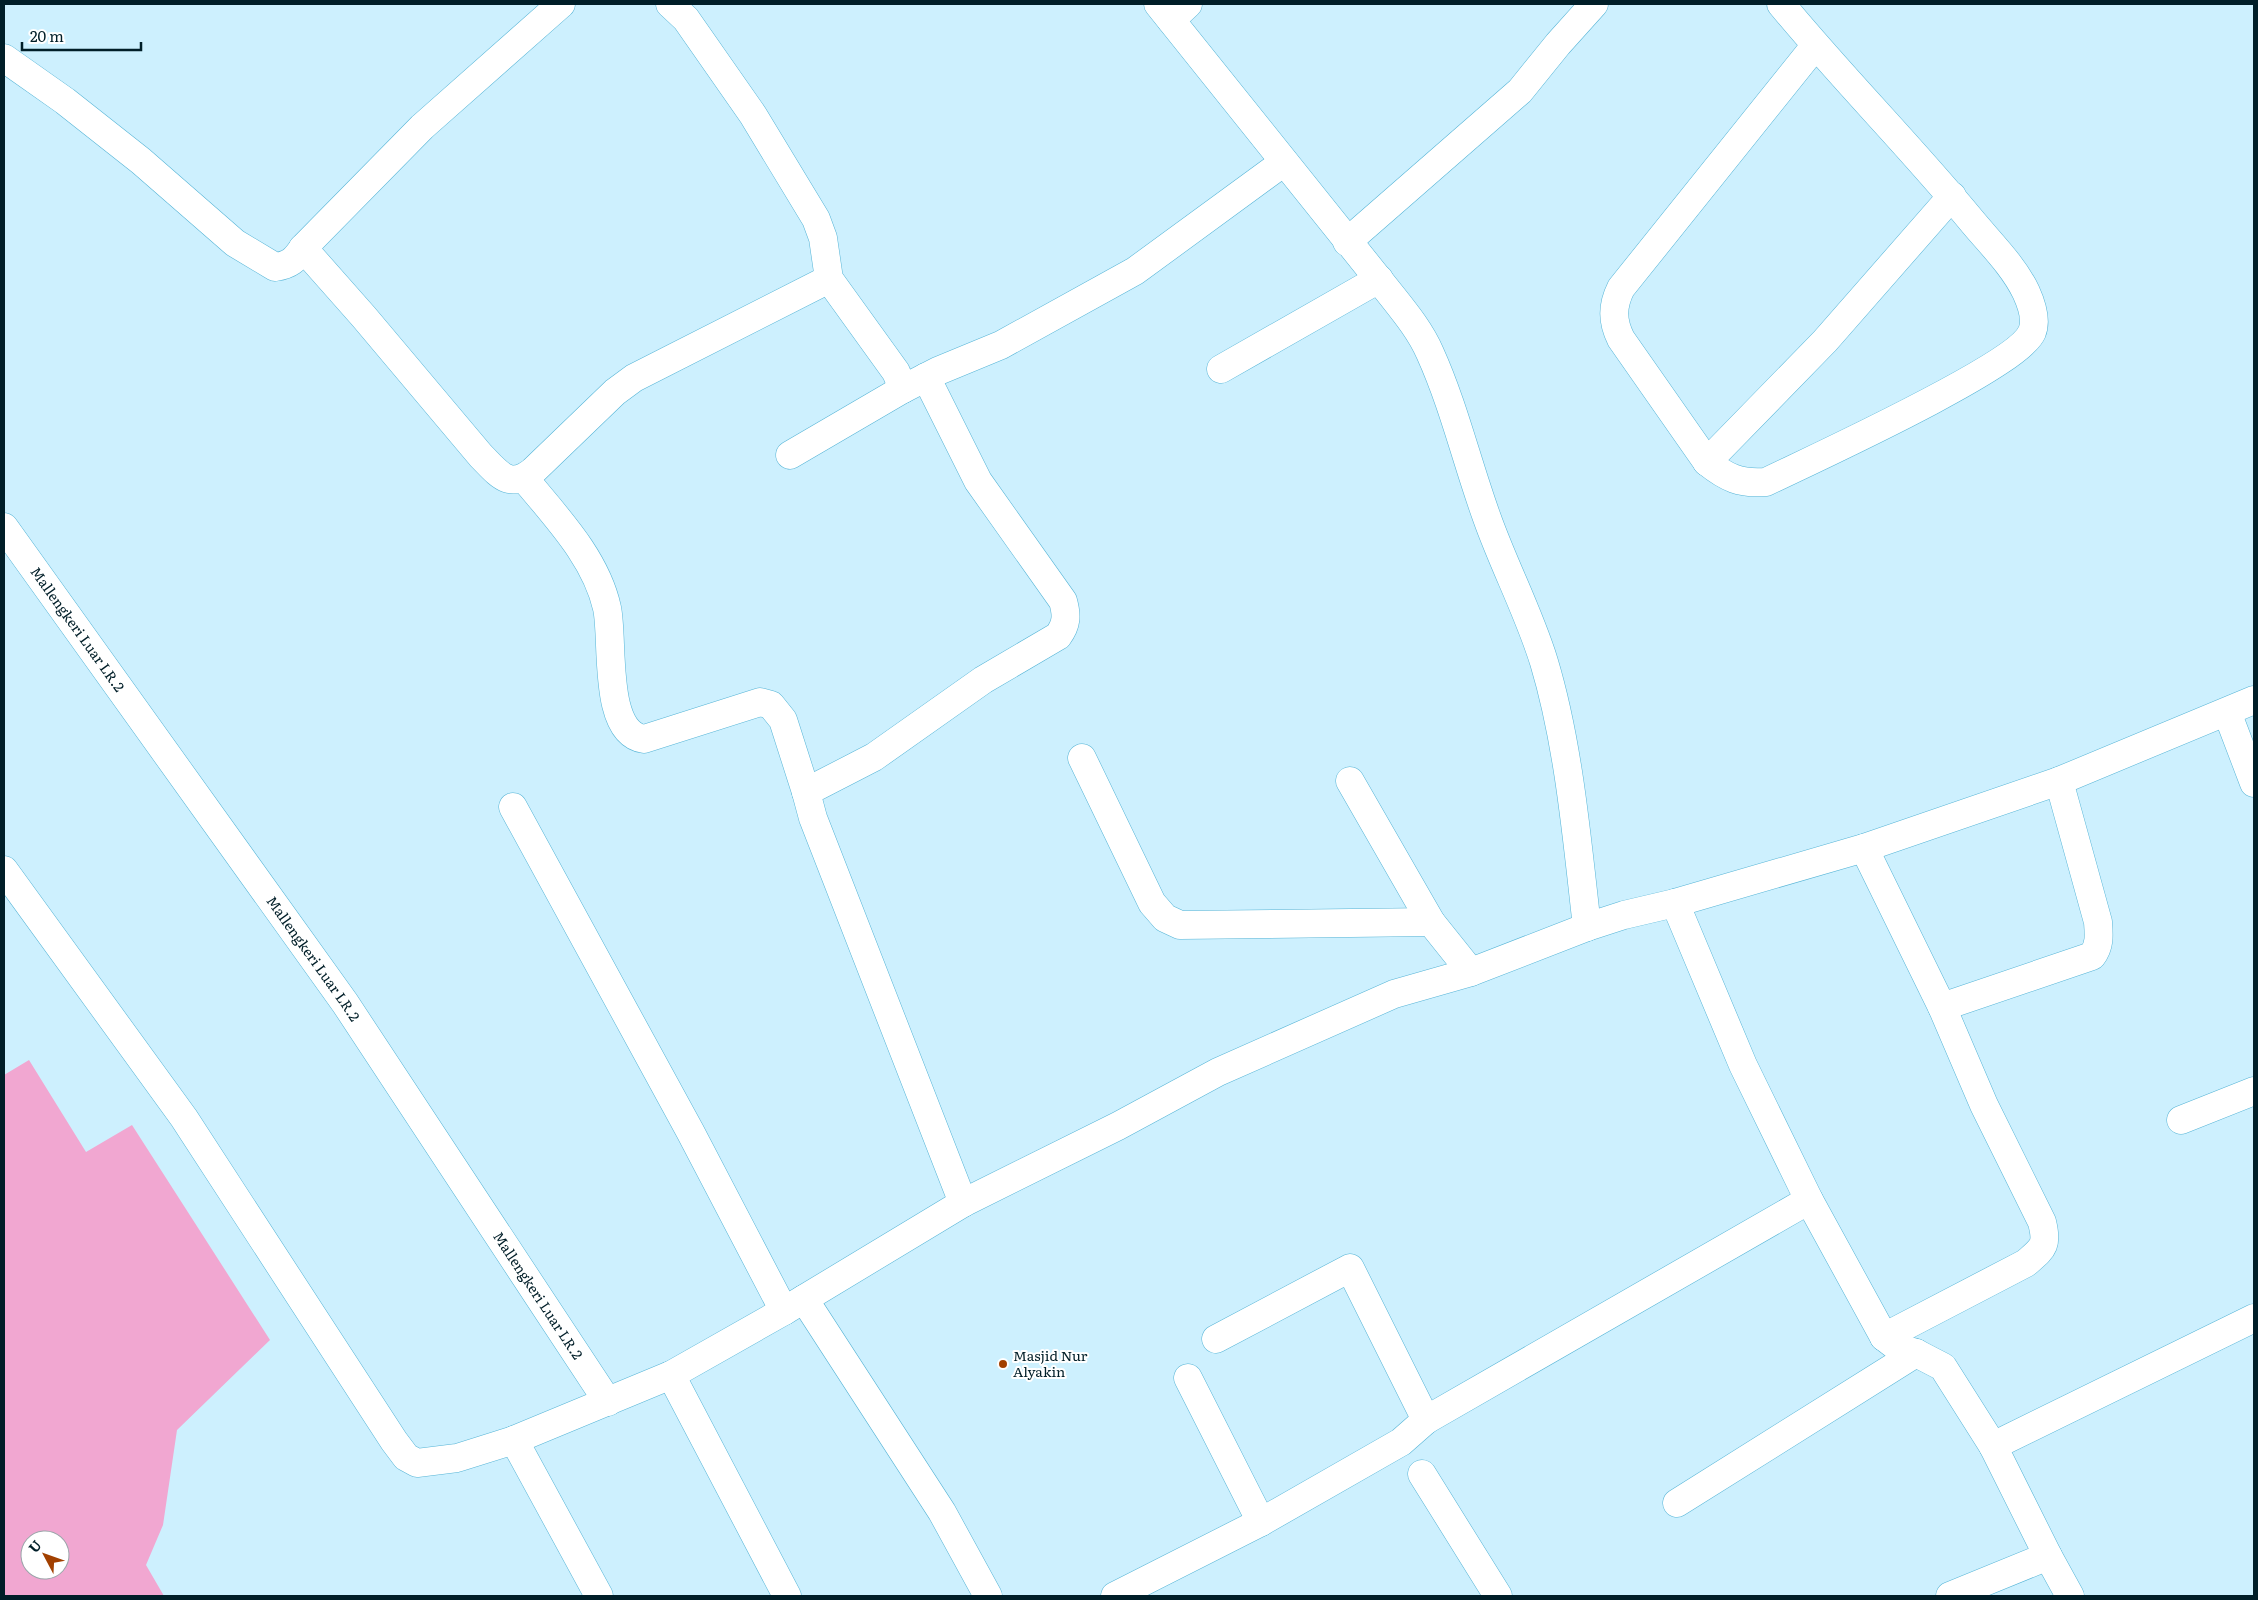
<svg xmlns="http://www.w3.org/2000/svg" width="2258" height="1600" viewBox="0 0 2258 1600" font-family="Literata,serif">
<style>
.green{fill:#f1a7d1;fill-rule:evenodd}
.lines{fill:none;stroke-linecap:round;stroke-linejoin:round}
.minor-casing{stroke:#55b4d6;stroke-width:29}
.minor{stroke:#fff;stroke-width:28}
.poi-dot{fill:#a24000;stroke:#fff;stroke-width:2}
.labels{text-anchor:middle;stroke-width:4;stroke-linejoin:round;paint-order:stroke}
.street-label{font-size:14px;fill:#001e28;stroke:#fff}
.poi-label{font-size:14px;fill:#001e28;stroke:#fff;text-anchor:start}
</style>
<rect width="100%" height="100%" fill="#cdf0fe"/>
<path class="green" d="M29 1060 86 1152 132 1125 270 1340 177 1430 163 1525 146 1565 164 1596H4V1075ZM30 1540H60V1570H30Z"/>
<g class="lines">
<defs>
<g id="minor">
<polyline points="670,4 686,19 753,115 816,219 823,238 829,279 896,372 903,389 938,371 1001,345 1135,271 1284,162"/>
<path d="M1158 4 1388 291C1403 310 1420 330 1430 353 1454 406 1467 463 1487 518 1504 566 1529 613 1544 662 1569 745 1577 840 1587 927"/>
<path d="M1781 4C1842 78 1910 146 1971 220 1989 242 2013 265 2026 292 2031 303 2037 320 2032 332 2018 366 1809 461 1766 482 1740 484 1727 478 1707 462L1621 339C1612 321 1612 306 1621 288L1815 46"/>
<polyline points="1171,20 1188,4"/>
<path d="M4 58 65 101 141 161 235 243 275 267C290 265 295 260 303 248L422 127 561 4"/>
<polyline points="1347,242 1520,91 1558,44 1594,4"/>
<path d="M303 248 364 317 481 456C499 474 509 490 533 471L615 392 634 378 829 279"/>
<polyline points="1221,369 1379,279"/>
<path d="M926 377 978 481 1063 601C1067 615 1067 624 1058 636L983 680 874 757 806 792 813 818 963 1203"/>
<polyline points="790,455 903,389"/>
<polyline points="1707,462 1825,341 1952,196"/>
<path d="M524 478C556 517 596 558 607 608 614 639 602 733 644 739L760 702 771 705 783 720 806 792"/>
<path id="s1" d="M4 527 345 1003 608 1402"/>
<polyline points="2227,712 2254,783"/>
<polyline points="1082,758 1152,903 1165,918 1180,925 1431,922"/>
<polyline points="1350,781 1431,922 1471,972"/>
<polyline points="513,807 691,1133 784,1311"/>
<path d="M1864 848 1942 1007 1984 1105 2042 1222C2048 1246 2043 1248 2026 1263L1884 1337"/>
<polyline points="4,870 184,1118 394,1441 406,1457 417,1463 457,1458 514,1440 671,1375 784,1311 963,1203 1118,1126 1218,1072 1394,994 1471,972 1587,927 1624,915 1675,903 1864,848 2059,781 2254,700"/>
<polyline points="1675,903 1743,1065 1809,1200 1884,1337 1897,1347 1916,1353 1943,1367 1993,1446"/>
<path d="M1942 1007 2092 956C2100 946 2099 935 2098 922L2059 781"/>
<polyline points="2181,1120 2254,1091"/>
<polyline points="804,1299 942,1512 988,1596"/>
<polyline points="671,1375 787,1596"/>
<polyline points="1188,1378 1261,1522"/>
<polyline points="1426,1420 1809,1200"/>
<polyline points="514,1440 599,1596"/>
<polyline points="1422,1474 1498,1596"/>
<polyline points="1677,1503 1916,1353"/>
<polyline points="2048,1556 1993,1446 2254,1318"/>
<polyline points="1115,1596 1261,1522 1401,1442 1426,1420 1350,1268 1216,1339"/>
<polyline points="1950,1596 2048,1556 2070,1596"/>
</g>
</defs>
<use href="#minor" class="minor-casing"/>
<use href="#minor" class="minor"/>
</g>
<circle class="poi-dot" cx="1003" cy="1364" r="5"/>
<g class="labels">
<g class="street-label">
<text dy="5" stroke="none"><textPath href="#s1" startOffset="126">Mallengkeri Luar LR.2</textPath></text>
<text dy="5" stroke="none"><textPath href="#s1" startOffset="531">Mallengkeri Luar LR.2</textPath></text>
<text dy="5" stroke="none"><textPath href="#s1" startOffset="936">Mallengkeri Luar LR.2</textPath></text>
</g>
<g class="poi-label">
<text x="1013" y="1361">Masjid Nur<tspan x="1013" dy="16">Alyakin</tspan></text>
</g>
</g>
<rect width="2258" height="1600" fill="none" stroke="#001e28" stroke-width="10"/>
<g transform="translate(45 1555) rotate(311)"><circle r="24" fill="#ffffff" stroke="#99a5a9"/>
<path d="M0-4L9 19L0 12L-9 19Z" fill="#a24000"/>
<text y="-8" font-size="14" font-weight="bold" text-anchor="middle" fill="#001e28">U</text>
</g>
<path d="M22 42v8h119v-8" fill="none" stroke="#001e28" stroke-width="2.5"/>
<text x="30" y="42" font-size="15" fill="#001e28" stroke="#ffffff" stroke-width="4" paint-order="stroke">20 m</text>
</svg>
